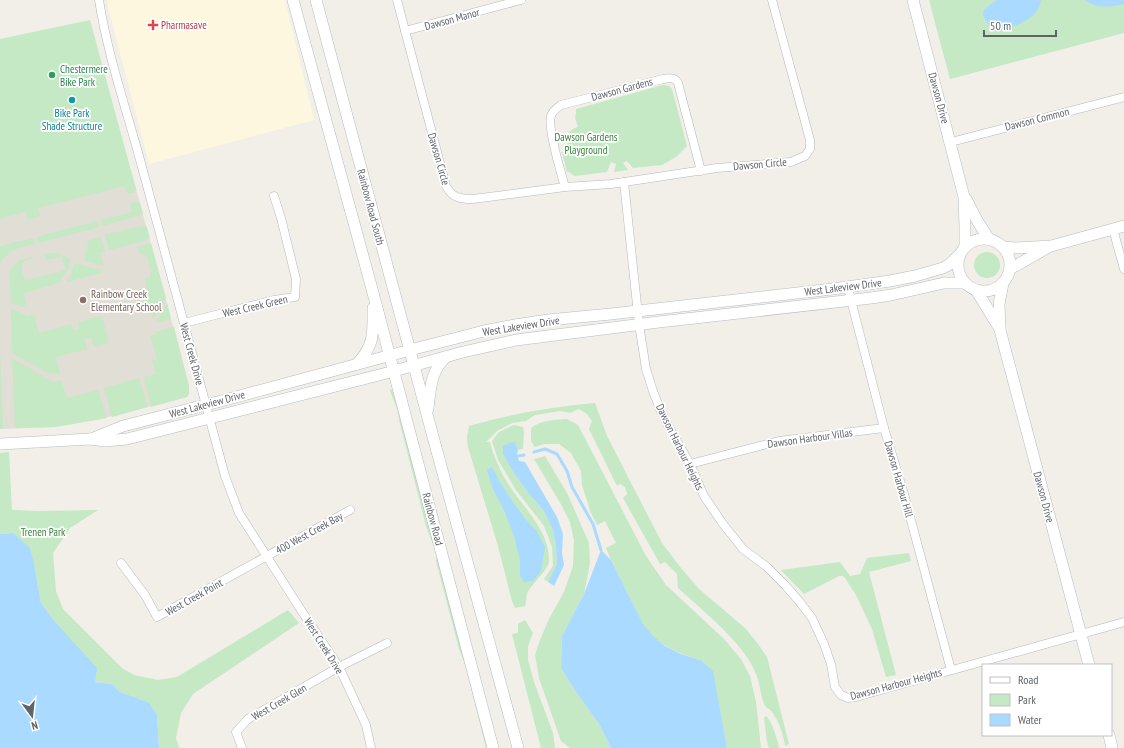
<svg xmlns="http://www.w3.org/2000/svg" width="1124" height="748" viewBox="0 0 1124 748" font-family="'PT Sans Narrow',sans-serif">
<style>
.commercial{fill:#fef7e0}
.education{fill:#e1ded6}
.green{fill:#c5e8c5}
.water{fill:#aadaff}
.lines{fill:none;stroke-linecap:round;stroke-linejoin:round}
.stream{stroke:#aadaff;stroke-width:3}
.street-casing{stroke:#b5b8bc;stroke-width:9}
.secondary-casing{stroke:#b6babf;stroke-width:12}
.street{stroke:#fff;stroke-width:8}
.secondary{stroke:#fff;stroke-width:11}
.health-dot{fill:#e0444e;stroke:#fff;stroke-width:1.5}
.leisure-dot{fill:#2e9e5b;stroke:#fff;stroke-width:1.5}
.culture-dot{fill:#0f9aa8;stroke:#fff;stroke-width:1.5}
.education-dot{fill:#8d6e63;stroke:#fff;stroke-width:1.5}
.labels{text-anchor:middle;stroke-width:3.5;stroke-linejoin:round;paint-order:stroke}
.street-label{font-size:11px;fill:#5f6368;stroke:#fff}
.health-label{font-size:11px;fill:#be3a42;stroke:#fff;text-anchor:start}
.leisure-label{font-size:11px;fill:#27864d;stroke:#fff;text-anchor:start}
.culture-label{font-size:11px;fill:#0d838f;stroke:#fff}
.park-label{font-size:11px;fill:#348238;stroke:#fff}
.education-label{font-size:11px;fill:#785e54;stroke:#fff;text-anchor:start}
</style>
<rect width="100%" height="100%" fill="#f1efe8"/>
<polygon class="commercial" points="108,0 285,0 314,120 149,164 108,7"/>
<polygon class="education" points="0,168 131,170 189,386 189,393 187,397 96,420 54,427 0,429"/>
<g class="green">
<polygon points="929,0 1124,0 1124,33 950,79"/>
<polygon points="90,20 136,189 133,193 127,193 125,186 38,208 40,216 28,220 25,212 0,219 0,39"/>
<path d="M663 85 669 86 672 89 687 146 676 157 662 165 633 168 627 161 623 163 628 170 614 172 616 164 611 162 607 172 575 176 573 175 569 172H567L562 152 569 149C566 137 565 131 578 127L575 118 576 113V109Z"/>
<polygon points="136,202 140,203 143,213 140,215 102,226 101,220 132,212 130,204"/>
<polygon points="97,221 99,227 38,243 37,237"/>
<polygon points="142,226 147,227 150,239 109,250 105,235"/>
<polygon points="101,237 105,251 100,253 104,266 84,260 89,240"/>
<path d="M33 238 35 244C19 248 10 248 0 263V246Z"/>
<polygon points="151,243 166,298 153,319 149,304 144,305 142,297 148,295 145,279 150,276 151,271 147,257 139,253 137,247"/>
<circle cx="987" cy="265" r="13"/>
<polygon points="53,253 64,255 70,259 69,268 59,283 24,293 26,303 24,307 11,303 9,271 18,261 31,257 33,258 24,261 21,268 25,280 60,272 66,269 62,257 46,260 45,255"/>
<polygon points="76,263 100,270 101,273 67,282 72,273 73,266"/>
<polygon points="167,303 171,319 156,323"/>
<polygon points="11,308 28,316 34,315 39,333 71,324 74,331 79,329 78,322 102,316 109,343 94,347 91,338 85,339 87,349 56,357 60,374 46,372 12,353"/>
<polygon points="174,327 189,386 189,393 187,397 151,407 144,377 156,374 152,360 157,359 150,336 156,334 155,332"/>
<polygon points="0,351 3,426 3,429 0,429"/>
<polygon points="12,358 53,382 61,380 67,398 98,390 107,418 55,427 15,428"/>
<polygon points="139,378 148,407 112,417 104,388"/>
<path d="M391 389 393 392 401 418 489 748H486L468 676V672L459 649 436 561 437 555 426 526 399 420C399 410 393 400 390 390Z"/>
<path d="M595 403 607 436 662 543 681 568 699 589 746 629 758 644 767 657 789 744 785 746C783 734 780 723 772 712 770 709 766 708 764 704 760 694 760 683 756 674 745 644 702 610 678 588L677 574 665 562 660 564 623 498 627 494 625 487 620 484 617 486 589 429 592 421 587 414 579 409 570 413 560 411 535 415 526 421 512 423 497 431 486 442H490C494 459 503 477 513 491 528 512 550 534 549 561 548 571 531 584 527 594 526 598 526 603 525 606L515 608 512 601 498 546 468 447 467 437 469 426C510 414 552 407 595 403Z"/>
<path d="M567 419 578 425 646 556 666 585 724 639 741 659 750 676 756 702 761 748H727L723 727 700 660C678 653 655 644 642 623 637 613 632 602 627 592 620 578 612 563 606 548L616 543 605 521 597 525 591 513 582 485 581 471 571 453 559 444H544L535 447 531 441V428C542 420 553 420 567 419Z"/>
<path d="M514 425 523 427C525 431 523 443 523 449L518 450 515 442 516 476 529 494 543 510 553 530 556 548 557 564 548 582 544 579 553 566 552 547 544 526 516 490 498 460 492 441 499 432Z"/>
<polygon points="9,452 12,510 39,511 98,510 70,528 53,553 56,591 63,609 122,668 134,675 158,680 177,677 288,610 299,623 193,694 181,713 176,738 179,748 159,748 157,714 148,702 120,692 112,684 95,682 55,622 41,603 34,564 13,533 0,534 0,453"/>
<polygon points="545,456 567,493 589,543 590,563 584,594 562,636 561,668 576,692 599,724 611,748 570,748 561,741 539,678 535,655 540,640 549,619 564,592 573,566 574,540 570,522 562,506 534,459"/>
<polygon points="909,553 911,561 869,572 896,675 886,677 872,629 856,595 845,578 843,576 839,576 804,594 781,570 840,562 850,576 860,574 867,558"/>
<polygon points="525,620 533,633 528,646 528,660 534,682 553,733 555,748 541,748 512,634 518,633 518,624"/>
<path d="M766 716C772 721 777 739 779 748H769L767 742 764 718Z"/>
</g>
<g class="water">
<path d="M997 0H1041C1040 4 1039 8 1036 12 1029 22 1008 29 996 31 991 29 989 26 987 22 985 19 983 16 983 13 984 8 993 3 997 0Z"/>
<path d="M1085 0H1124V4C1111 7 1096 9 1085 0Z"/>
<polygon points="515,442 518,450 517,454 519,461 525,462 557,517 563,534 562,553 564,565 554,586 548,582 557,564 556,548 553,530 543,510 529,494 516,476 503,454 503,446 509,443"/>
<polygon points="492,467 499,481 515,505 527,521 536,530 545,547 541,571 533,581 524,582 520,575 520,561 514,536 504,510 493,489 487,470"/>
<polygon points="13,533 30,548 34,564 41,603 55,622 97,668 95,682 112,684 120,692 148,702 157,714 159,748 0,748 0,534"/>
<polygon points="601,550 611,560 643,624 652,635 665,646 681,654 700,660 713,671 727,748 611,748 599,724 576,692 561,668 562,636 584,594"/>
</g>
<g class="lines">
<g class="stream">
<polyline points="534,452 545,449 557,454 567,471 572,487 593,524 601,550"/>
<polyline points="518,456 524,455"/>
</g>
<defs>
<g id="street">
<path d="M99 0C108 57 127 111 142 167 169 270 197 373 225 476L239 513 301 610 339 667 366 725 371 748"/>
<path d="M397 0 446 186C452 198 461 199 473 199L565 187 611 184 717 168 791 162 805 156 810 149V140L772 0"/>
<polyline points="405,31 521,0"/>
<polyline points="951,142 1124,97"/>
<polyline points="624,182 639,324 646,369 653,391 660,409 669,427 690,464 704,496 723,524 743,549 767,567 785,585 799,601 812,618 824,644 831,664 835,687 841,695 848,698 856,697 1124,622"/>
<path d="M565 187C561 173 547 127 551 116 552 111 557 108 561 105L663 79C669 78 675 77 678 83L701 171"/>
<polyline points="1113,229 1124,269"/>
<polyline points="848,287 851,300 884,428 904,494 951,670"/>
<polyline points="184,323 274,300 295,297 296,279 281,218 274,196"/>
<polyline points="690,464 779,441 884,428"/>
<polyline points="121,563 145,595 157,617 350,510"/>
<polyline points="242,748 236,732 248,719 339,667 387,643"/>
</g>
<g id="secondary">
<polyline points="293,0 372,289 493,748"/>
<polyline points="316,0 432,433 518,748"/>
<polyline points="913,0 964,197 965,226 965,246"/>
<polyline points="966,199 978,222 989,239"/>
<circle cx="984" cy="265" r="26"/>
<polyline points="1004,247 1014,248 1051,246 1124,226"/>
<polyline points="1010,269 1047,248"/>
<polyline points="1003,283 999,304 1000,330 1089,665"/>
<polyline points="976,290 1000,329"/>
<path d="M357 364C375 345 373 332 373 308"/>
<path d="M428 409C430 390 431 370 446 357"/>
<polyline points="91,439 123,426 221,401 410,350 484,331 515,325 548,320 611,314 832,289 890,281 915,276 943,268 950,264 959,255"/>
<polyline points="0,444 90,439 105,441 127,439 383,374 463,352 516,340 659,322 871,298 891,295 944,283 964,283"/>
<polyline points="1109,735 1112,748"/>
</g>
</defs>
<use href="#street" class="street-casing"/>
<use href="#secondary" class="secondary-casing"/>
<use href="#street" class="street"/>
<use href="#secondary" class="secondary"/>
</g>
<path class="health-dot" d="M151 19h4v4h4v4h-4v4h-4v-4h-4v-4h4z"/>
<circle class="leisure-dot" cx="52" cy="75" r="4"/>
<circle class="culture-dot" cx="72" cy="100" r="4"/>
<circle class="education-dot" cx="83" cy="300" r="4"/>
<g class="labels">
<g class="street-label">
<text transform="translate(452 19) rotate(-15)" y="4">Dawson Manor</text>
<text transform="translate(622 89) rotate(-15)" y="4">Dawson Gardens</text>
<text transform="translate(939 98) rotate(75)" y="4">Dawson Drive</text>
<text transform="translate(1037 119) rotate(-14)" y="4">Dawson Common</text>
<text transform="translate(439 159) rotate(74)" y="4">Dawson Circle</text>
<text transform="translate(760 164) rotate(-5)" y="4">Dawson Circle</text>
<text transform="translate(371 207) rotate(75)" y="4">Rainbow Road South</text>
<text transform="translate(843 287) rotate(-7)" y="4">West Lakeview Drive</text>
<text transform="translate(255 306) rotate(-13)" y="4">West Creek Green</text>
<text transform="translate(521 326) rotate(-9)" y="4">West Lakeview Drive</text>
<text transform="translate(192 354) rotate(75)" y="4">West Creek Drive</text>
<text transform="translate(207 404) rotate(-15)" y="4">West Lakeview Drive</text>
<text transform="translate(810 438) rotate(-8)" y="4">Dawson Harbour Villas</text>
<text transform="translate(680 447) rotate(64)" y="4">Dawson Harbour Heights</text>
<text transform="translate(899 479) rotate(74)" y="4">Dawson Harbour Hill</text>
<text transform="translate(1044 497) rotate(75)" y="4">Dawson Drive</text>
<text transform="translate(433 519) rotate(75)" y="4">Rainbow Road</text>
<text transform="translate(309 533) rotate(-29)" y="4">400 West Creek Bay</text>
<text transform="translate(194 597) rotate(-29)" y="4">West Creek Point</text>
<text transform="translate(324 646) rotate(58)" y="4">West Creek Drive</text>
<text transform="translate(896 684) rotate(-15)" y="4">Dawson Harbour Heights</text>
<text transform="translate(279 702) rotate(-30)" y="4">West Creek Glen</text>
</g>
<g class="health-label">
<text x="161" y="29">Pharmasave</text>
</g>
<g class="leisure-label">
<text x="60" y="73">Chestermere<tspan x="60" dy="13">Bike Park</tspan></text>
</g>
<g class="culture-label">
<text x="72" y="117">Bike Park<tspan x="72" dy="13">Shade Structure</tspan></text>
</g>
<g class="park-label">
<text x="586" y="141">Dawson Gardens<tspan x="586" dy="13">Playground</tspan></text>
<text x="43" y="536">Trenen Park</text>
</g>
<g class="education-label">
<text x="91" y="298">Rainbow Creek<tspan x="91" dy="13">Elementary School</tspan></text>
</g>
</g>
<rect x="982" y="664" width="130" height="72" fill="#ffffff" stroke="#bfc1c3"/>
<rect x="990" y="677" width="20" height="6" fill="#ffffff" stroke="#bfc1c3"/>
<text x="1018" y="684" font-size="12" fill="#5f6368">Road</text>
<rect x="990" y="694" width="20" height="12" fill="#c5e8c5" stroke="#bfc1c3"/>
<text x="1018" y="704" font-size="12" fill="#5f6368">Park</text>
<rect x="990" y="714" width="20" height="12" fill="#aadaff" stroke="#bfc1c3"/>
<text x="1018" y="724" font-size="12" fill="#5f6368">Water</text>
<g transform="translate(32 716) rotate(165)" stroke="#ffffff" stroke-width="3" paint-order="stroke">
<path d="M0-3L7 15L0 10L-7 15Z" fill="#5f6368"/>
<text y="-6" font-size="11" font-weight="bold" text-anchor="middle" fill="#5f6368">N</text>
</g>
<path d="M984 30v6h72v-6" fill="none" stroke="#5f6368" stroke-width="2"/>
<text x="990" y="30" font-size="12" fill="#5f6368" stroke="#ffffff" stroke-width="3" paint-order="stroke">50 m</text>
</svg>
